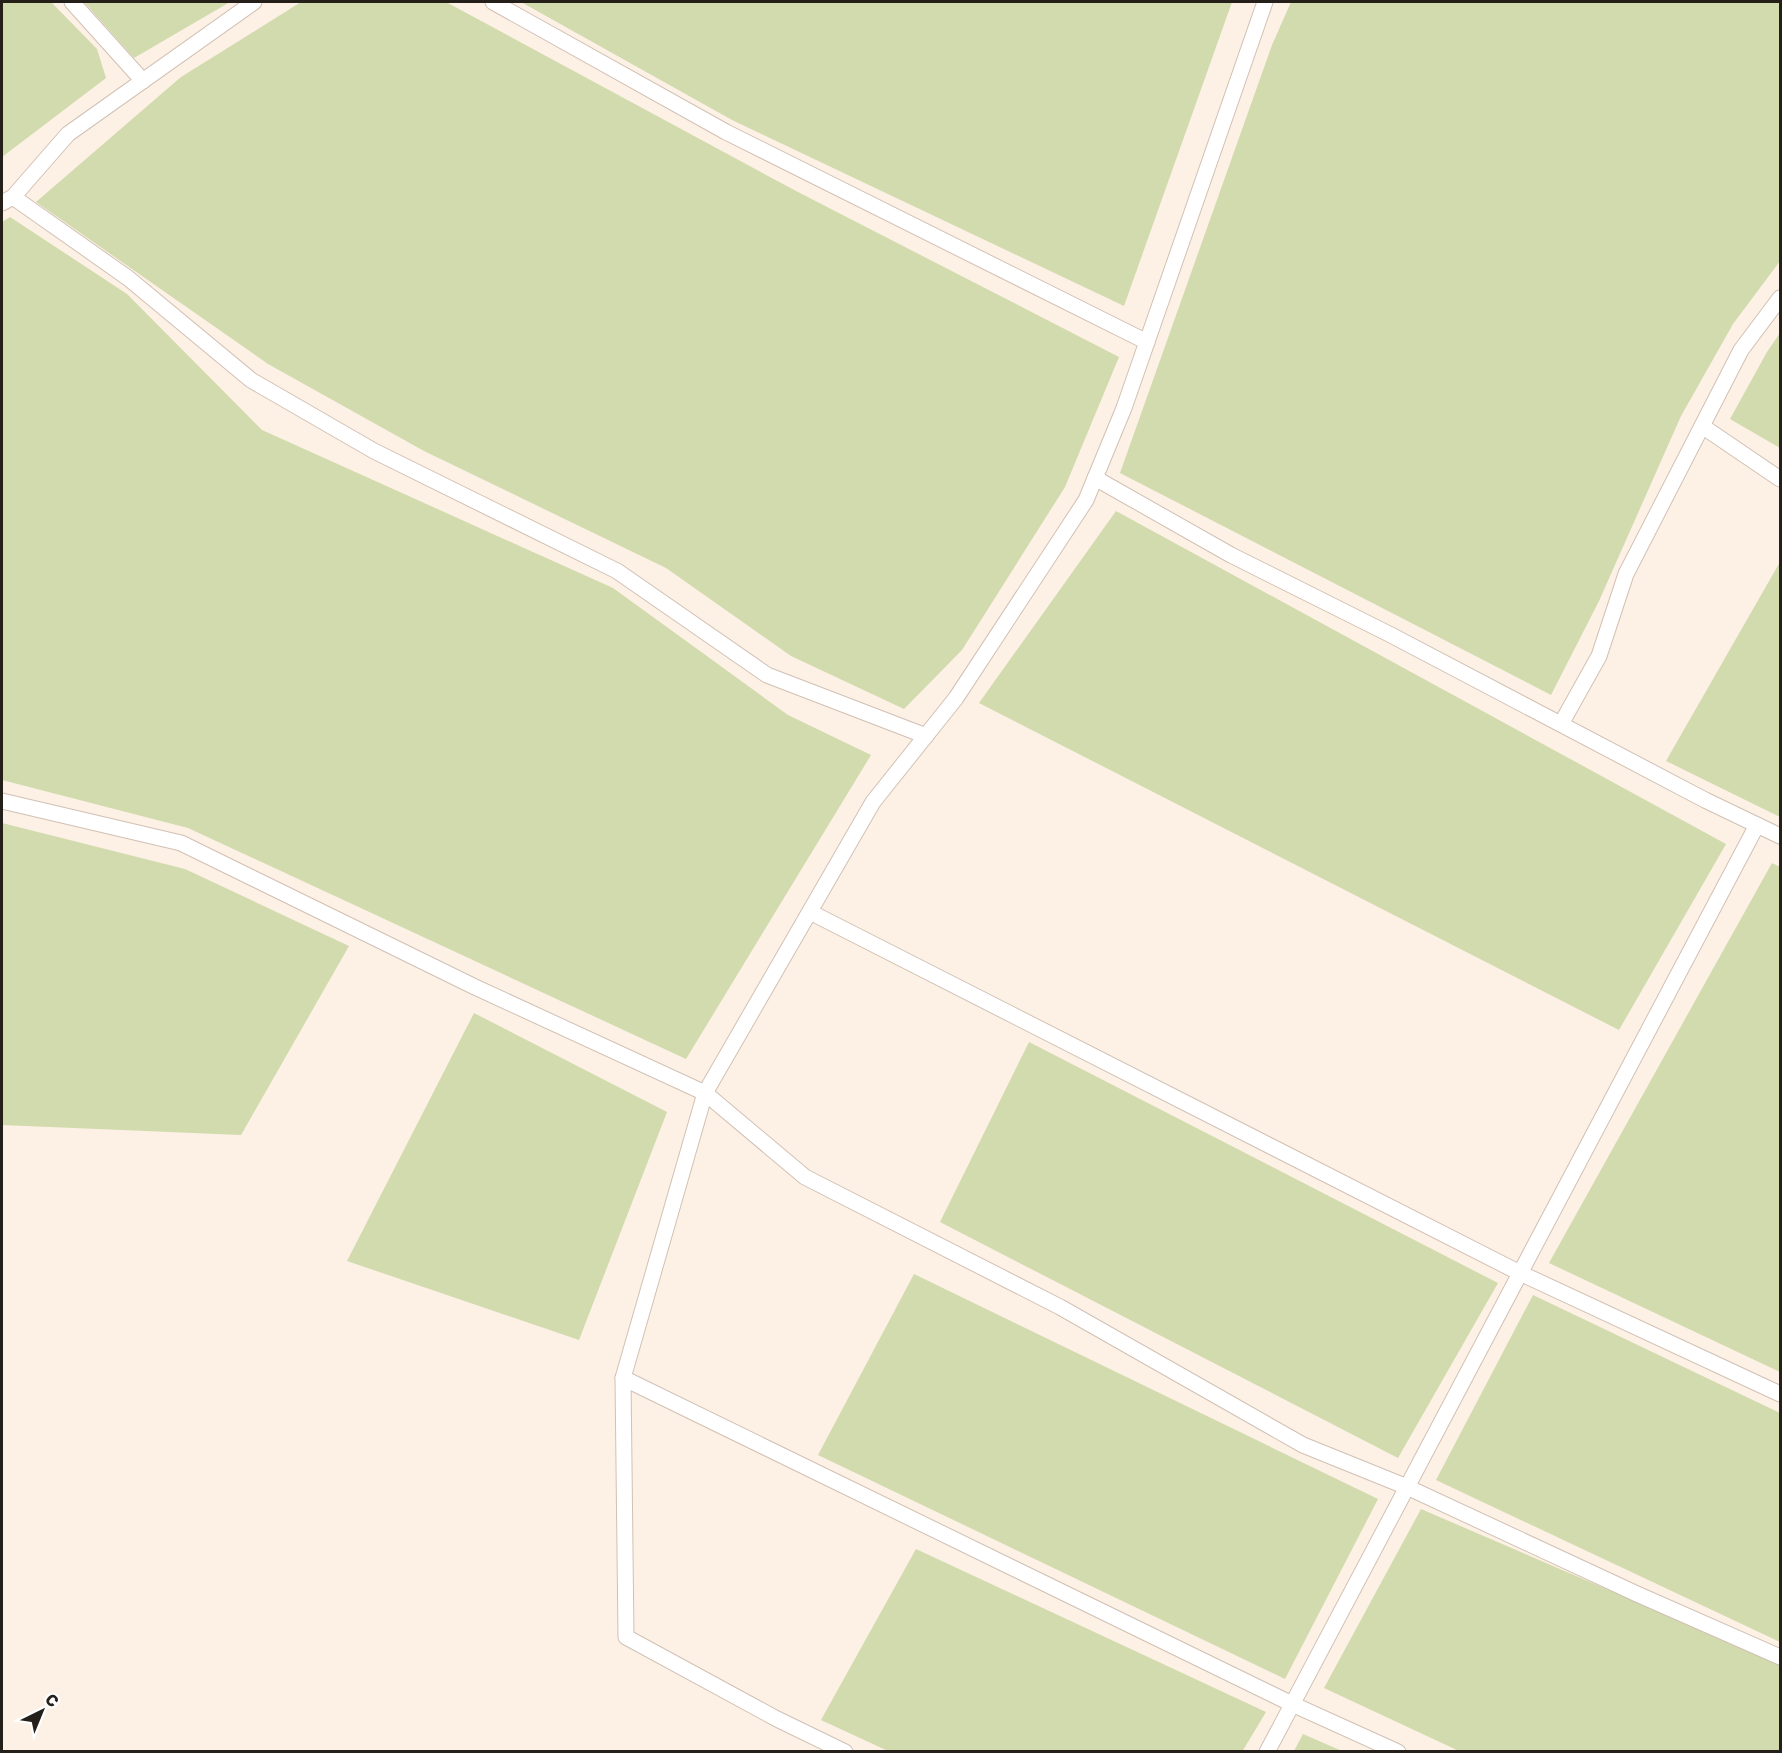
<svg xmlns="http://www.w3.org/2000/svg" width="1782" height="1753" viewBox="0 0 1782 1753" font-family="'Golos Text',sans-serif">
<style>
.green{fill:#d1dbad}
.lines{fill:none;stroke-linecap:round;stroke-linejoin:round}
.service-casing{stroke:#d1c1b4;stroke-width:17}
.service{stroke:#fff;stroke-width:15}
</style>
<rect width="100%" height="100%" fill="#fdf0e5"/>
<g class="green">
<polygon points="2,2 51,2 97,49 106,78 2,157"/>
<polygon points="84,2 230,2 134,58"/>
<polygon points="301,2 446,2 796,191 1119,357 1065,487 962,650 904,709 791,656 666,568 424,451 268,364 36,202 181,77"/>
<polygon points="521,2 1232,2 1124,306 732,120"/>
<polygon points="1291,2 1780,2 1780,261 1733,324 1681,416 1599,601 1551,695 1120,473 1272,45"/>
<polygon points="10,217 127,294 262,430 613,588 788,715 871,755 686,1059 188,828 2,780 2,222"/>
<polygon points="1780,333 1780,448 1730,419 1767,352"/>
<polygon points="1116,511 1726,844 1619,1030 979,703"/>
<polygon points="1780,562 1780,817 1666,761"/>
<polygon points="2,823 185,869 349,946 241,1135 2,1125"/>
<polygon points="1772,863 1780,867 1780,1372 1549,1263"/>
<polygon points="474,1013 667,1112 579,1340 347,1261"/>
<polygon points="1029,1042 1498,1283 1398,1458 940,1222"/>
<polygon points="914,1274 1378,1499 1285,1679 818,1455"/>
<polygon points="1533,1295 1780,1413 1780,1642 1436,1480"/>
<polygon points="1421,1509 1780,1664 1780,1751 1459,1751 1324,1688"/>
<polygon points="916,1549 1266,1712 1242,1752 888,1751 821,1720"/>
<polygon points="1303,1734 1342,1751 1294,1751"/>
</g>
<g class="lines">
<defs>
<g id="service">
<polyline points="72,2 143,81"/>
<polyline points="493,2 726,132 1147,342"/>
<polyline points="13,197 128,278 251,380 374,451 617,571 767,675 926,736"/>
<polyline points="2,203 13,197 68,134 254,2"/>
<polyline points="1702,426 1780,479"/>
<polyline points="1095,478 1231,555 1391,635 1705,800 1780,836"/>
<polyline points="1561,724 1599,656 1626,574 1741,350 1780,298"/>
<polyline points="2,801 181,843 475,987 705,1093 873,802 956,698 1086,500 1124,408 1265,2"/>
<polyline points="810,912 1520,1273 1780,1394"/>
<polyline points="623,1378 626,1637 777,1719 845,1752"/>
<polyline points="1267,1752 1757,825"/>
<polyline points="1398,1752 1292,1704 623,1378 705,1093 805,1177 1060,1307 1303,1445 1407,1487 1637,1594 1780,1657"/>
</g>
</defs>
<use href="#service" class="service-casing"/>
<use href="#service" class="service"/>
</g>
<rect width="1782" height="1753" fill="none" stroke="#251f1a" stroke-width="6"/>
<g transform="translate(42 1711) rotate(43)" stroke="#ffffff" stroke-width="4.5" paint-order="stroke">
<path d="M0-4.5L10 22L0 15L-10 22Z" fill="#251f1a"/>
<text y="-9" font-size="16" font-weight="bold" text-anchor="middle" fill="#251f1a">С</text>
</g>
</svg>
